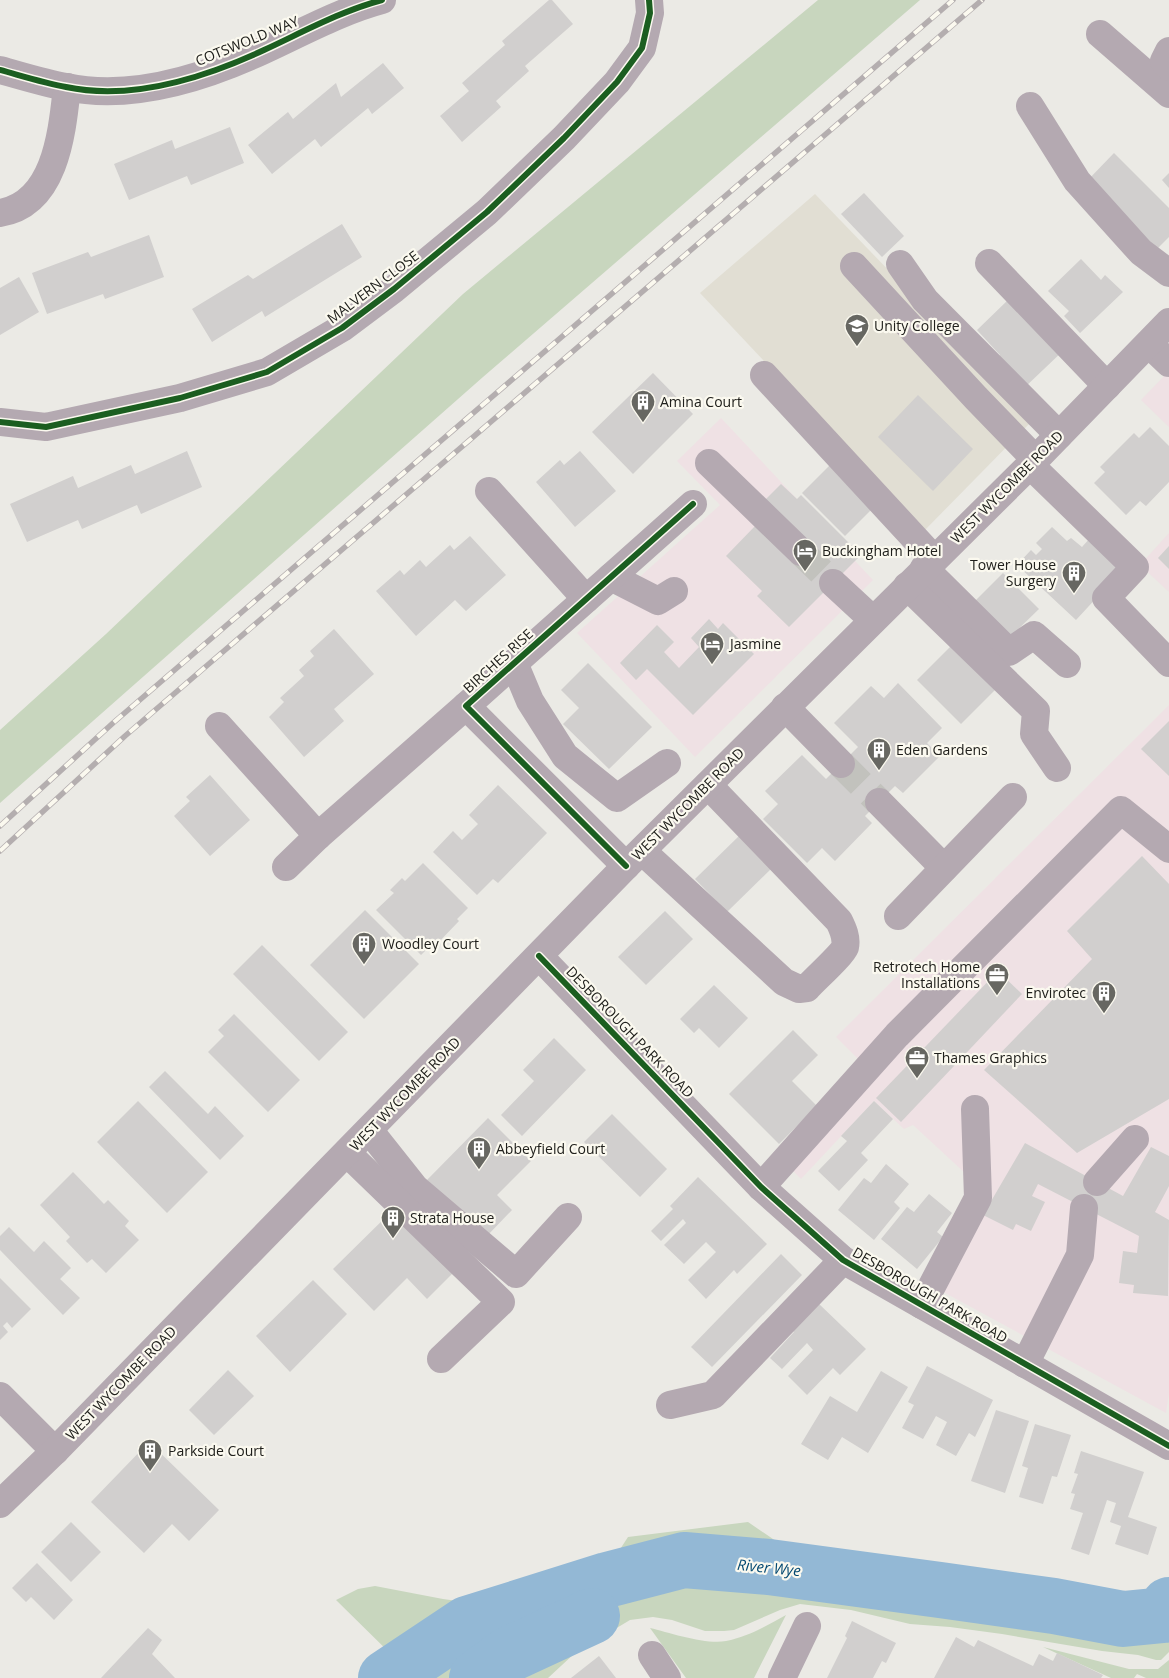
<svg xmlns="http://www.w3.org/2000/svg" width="1169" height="1678" viewBox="0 0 1169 1678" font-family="'Open Sans',sans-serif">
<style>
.commercial{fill:#efe1e4}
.built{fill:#e1ded3}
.green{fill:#c8d6be}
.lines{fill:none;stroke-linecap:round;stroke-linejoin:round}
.river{stroke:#93b8d5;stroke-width:56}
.building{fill:#d1cfce}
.minor-tunnel{stroke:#c2c2bd;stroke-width:28;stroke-dasharray:28 14;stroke-linecap:butt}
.minor{stroke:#b4a9b1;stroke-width:28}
.major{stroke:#b4a9b1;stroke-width:28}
.rail-casing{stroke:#b4aeaf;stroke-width:5.5}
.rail{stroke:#fbf9ef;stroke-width:4;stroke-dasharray:11;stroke-linecap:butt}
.cycleway-casing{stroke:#fbf9ef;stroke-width:9}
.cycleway{stroke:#1b5e20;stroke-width:6}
.labels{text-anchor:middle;stroke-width:4.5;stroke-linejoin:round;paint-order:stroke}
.street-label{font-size:14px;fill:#20201c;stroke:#fbf9ef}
.poi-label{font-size:14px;fill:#20201c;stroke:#fbf9ef;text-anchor:start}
.water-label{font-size:15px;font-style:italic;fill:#034871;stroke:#fbf9ef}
</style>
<rect width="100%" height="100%" fill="#ebeae5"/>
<g class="commercial">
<polygon points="1169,371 1169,427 1141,400"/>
<polygon points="721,418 873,580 695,757 577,633 720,505 677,461"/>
<polygon points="1169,533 1169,592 1140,565"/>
<polygon points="1169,705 1169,1393 1166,1413 923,1281 962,1222 966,1174 913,1125 904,1129 874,1101 801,1179 778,1156 864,1065 836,1037"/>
</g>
<polygon class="built" points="815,194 1033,420 924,531 700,293"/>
<g class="green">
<polygon points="818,0 920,0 483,377 0,803 0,730 106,634 463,294"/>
<polygon points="748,1522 795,1554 934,1580 1054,1598 1108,1609 1159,1610 1169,1583 1169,1652 1161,1660 1156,1660 1138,1655 1102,1651 1002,1634 950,1627 910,1624 851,1610 800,1604 780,1610 734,1630 724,1631 705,1631 672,1620 653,1617 630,1620 575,1653 548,1678 412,1678 493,1618 507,1617 585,1598 585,1603 628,1537"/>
<polygon points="375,1586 443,1599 479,1604 465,1624 406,1668 397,1660 336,1600 358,1589"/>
<path d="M786 1615 754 1678H686L650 1628C670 1633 707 1645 726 1641 748 1637 768 1625 786 1615Z"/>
<polygon points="1043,1647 1129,1669 1158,1669 1169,1660 1169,1678 1146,1678 1137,1674 1134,1678 1111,1678"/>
</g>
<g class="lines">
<g class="river">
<polyline points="386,1678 467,1624 607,1580 684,1560 769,1567 940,1590 1054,1606 1123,1619 1164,1615 1169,1605"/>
<polyline points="477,1678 508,1655 592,1616"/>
</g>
</g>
<g class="building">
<polygon points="549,0 552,0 573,24 525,66 529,71 496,101 501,107 462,142 440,116 469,91 462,83 505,45 502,41"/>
<polygon points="383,63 404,88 372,114 368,108 321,147 315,139 272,174 248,145 288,112 293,119 336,83 341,97"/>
<polygon points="230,127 244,163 191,185 187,176 129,200 114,164 172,140 175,149"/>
<polygon points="1114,153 1169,208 1169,237 1156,250 1087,181"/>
<polygon points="1169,173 1169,188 1162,180"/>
<polygon points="864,193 904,236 882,257 841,214"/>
<polygon points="342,224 362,257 265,317 262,311 212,342 192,309 248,275 253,279"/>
<polygon points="149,235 164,277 105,299 103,294 47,314 32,273 88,252 91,257"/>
<polygon points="1081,259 1101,280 1105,275 1123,292 1080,333 1064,316 1069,311 1048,291"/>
<polygon points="19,277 39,312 0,335 0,288"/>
<polygon points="1008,300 1065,349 1023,389 996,360 1000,355 977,330"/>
<polygon points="653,373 693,414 633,474 592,432"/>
<polygon points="918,395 973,449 933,491 878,437"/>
<polygon points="1150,427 1169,446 1169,482 1146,506 1140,501 1126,515 1094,483 1105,472 1100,467 1134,433 1139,438"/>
<polygon points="187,451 202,487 141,514 137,505 82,529 78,520 27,542 10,504 73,476 78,488 131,465 135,474"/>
<polygon points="580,451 616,491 575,527 536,482 560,460 564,465"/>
<polygon points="831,464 874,507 845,536 802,493"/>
<polygon points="781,484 797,499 801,495 861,555 789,627 757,596 762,591 726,556 757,524 763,502"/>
<polygon points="1052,527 1067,541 1071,538 1082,547 1091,537 1124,568 1076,620 1017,565 1031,550 1036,555 1042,549 1036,543"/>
<polygon points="470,536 506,575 466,611 455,600 416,636 376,591 400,570 404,575 420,560 426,567 450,545 454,550"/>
<polygon points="1169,546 1169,569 1158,558"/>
<polygon points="1003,573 1039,609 1008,639 973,603"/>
<polygon points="709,619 718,629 723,623 754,654 693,715 647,669 636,680 620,663 657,625 674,642 664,652 679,668 699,647 691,638"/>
<polygon points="334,629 374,674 334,709 344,721 304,757 269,717 284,702 280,698 304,676 299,670 314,656 310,651"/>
<polygon points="957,640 1001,684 961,724 917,680"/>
<polygon points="588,663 652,727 609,769 563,724 579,708 561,690"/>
<polygon points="898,683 942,728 927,743 940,756 903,793 895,786 865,816 872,823 835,861 822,848 807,863 763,819 778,804 765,791 802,755 826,779 858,747 834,723 871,686 884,698"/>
<polygon points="1169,721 1169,776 1141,749"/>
<polygon points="210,775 250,820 210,856 174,816 190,801 186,797"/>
<polygon points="498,785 547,833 498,883 493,879 477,895 433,852 453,831 462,840 478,824 469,815"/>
<polygon points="741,834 773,867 727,912 695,879"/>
<polygon points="1142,856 1169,884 1169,1099 1077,1153 984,1070 1092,959 1067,931"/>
<polygon points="423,863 468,908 457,919 459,921 434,947 432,944 421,955 376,910 394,893 390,890 402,878 405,881"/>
<polygon points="365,910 419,964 364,1019 310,965"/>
<polygon points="665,911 693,939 646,985 618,957"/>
<polygon points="262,945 348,1032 319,1061 233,974"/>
<polygon points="998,971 1022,994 901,1122 876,1098"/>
<polygon points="714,985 748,1018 719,1048 699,1028 694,1033 680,1019"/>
<polygon points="234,1014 300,1080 268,1112 208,1052 224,1036 218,1030"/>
<polygon points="793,1030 818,1055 792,1081 817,1106 779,1144 729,1094"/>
<polygon points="554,1038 586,1070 522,1136 501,1115 534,1081 523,1070"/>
<polygon points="165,1071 208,1114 215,1106 244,1136 220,1160 149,1087"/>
<polygon points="138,1101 208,1172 167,1213 97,1142"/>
<polygon points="874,1101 893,1119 861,1153 868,1160 839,1191 818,1171 847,1141 841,1136"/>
<polygon points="612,1114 667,1169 640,1197 584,1142"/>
<polygon points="488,1118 531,1161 497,1195 512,1210 485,1238 427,1180"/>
<polygon points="1025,1143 1123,1196 1151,1147 1169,1156 1169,1186 1155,1212 1169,1220 1168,1296 1133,1293 1134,1285 1119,1283 1123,1251 1137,1253 1139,1236 1038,1184 1032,1196 1045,1202 1031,1231 1016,1224 1013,1230 983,1215"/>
<polygon points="886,1164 909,1184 894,1202 900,1208 874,1240 838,1210 864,1178 871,1183"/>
<polygon points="73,1172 104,1204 108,1200 129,1221 125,1226 139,1240 106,1273 92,1259 87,1263 66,1241 70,1237 40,1205"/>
<polygon points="698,1177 767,1244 737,1274 734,1270 706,1299 688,1280 716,1252 706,1242 684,1264 664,1245 686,1223 683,1219 661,1241 651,1231 673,1209 670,1206"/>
<polygon points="929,1194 952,1213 937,1232 943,1237 917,1269 881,1239 907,1207 914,1212"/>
<polygon points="394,1209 455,1271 427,1299 407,1278 374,1311 333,1269"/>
<polygon points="9,1227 34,1252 44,1241 71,1268 60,1279 80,1298 63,1315 0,1250 0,1236"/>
<polygon points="781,1254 802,1275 712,1367 691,1347"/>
<polygon points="0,1278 31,1309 12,1328 7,1322 3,1326 8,1332 0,1340"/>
<polygon points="313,1280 347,1314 290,1372 256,1336"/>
<polygon points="818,1303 866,1349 840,1375 833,1368 807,1395 788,1376 813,1350 807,1343 782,1369 770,1358 794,1332 792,1330"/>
<polygon points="927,1366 993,1400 975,1437 969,1433 956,1456 936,1445 947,1422 936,1416 923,1439 902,1428 914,1405 908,1402"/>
<polygon points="228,1370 254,1396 214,1435 189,1410"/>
<polygon points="881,1371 908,1387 868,1453 842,1437 828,1460 801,1444 830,1396 857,1412"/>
<polygon points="996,1410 1029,1421 1005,1493 971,1481"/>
<polygon points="1035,1424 1071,1435 1057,1477 1052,1476 1043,1504 1019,1497 1028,1468 1022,1466"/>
<polygon points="149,1442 219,1510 189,1541 172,1524 144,1553 91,1502"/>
<polygon points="1081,1451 1144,1472 1128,1517 1157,1527 1148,1555 1115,1544 1121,1526 1110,1522 1116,1503 1107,1500 1089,1555 1071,1549 1083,1513 1070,1509 1075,1494 1071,1493 1078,1474 1074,1473"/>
<polygon points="71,1522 101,1552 71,1582 41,1552"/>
<polygon points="37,1563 73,1600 54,1620 31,1597 26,1602 12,1588"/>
<polygon points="852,1621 896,1643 886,1663 882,1661 873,1678 827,1678 847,1638 845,1636"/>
<polygon points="148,1628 162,1640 152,1654 175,1678 101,1678"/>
<polygon points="956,1637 974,1647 978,1640 1033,1666 1039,1654 1053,1661 1057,1653 1103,1675 1101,1678 934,1678"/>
<polygon points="599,1656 616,1678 571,1678"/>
</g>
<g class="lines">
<g class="minor-tunnel">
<polyline points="801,552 833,583"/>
<polyline points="841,764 879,802"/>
</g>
<g class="minor">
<polyline points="1100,34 1169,94"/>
<polyline points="1169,51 1164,61 1169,67"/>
<path d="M0 70C22 76 44 83 66 87 132 101 204 78 264 50 303 32 341 11 382 0"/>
<polyline points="1030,106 1077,181 1141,252 1169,273"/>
<path d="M0 213C56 204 62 132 67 87"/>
<polyline points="989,263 1107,386"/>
<polyline points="900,264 925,300 1059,435"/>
<polyline points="854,266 976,398 1035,459"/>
<polyline points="1149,344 1169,363"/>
<polyline points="764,375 934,559"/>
<polyline points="0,422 46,427 180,398 267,372 342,328 394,289 487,212 564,138 617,82 642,48 650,13 649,0"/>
<polyline points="709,463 801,552"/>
<polyline points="1030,465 1135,567 1106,598 1169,663"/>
<polyline points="489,491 586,599"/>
<polyline points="924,568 1009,652 1034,635 1067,664"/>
<polyline points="611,577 658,601 674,591"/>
<polyline points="833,583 873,620"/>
<polyline points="907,586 1036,711 1034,734 1057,768"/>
<polyline points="514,663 530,701 565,756 617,798 667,763"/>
<polyline points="785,707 841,764"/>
<polyline points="219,726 318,836"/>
<polyline points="879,802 944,868"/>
<path d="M642 851 784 982 799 989 807 988C814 980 842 955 845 947 847 938 843 929 839 921L708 785"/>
<polyline points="626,866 466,706 693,504"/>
<polyline points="286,867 318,836 466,706"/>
<polyline points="898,916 1013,797"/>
<polyline points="539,956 761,1187 843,1260 1169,1446"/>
<polyline points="369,1130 415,1188 516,1274 568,1217"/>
<polyline points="347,1153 501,1302 441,1359"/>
<polyline points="1097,1182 1135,1139"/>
<polyline points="761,1187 897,1035 1121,810 1169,849"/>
<polyline points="922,1305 978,1198 975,1109"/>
<polyline points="1025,1364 1080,1255 1084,1208"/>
<polyline points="0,1396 55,1451"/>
<polyline points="670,1405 713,1395 843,1260"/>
<polyline points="652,1655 667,1678"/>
<polyline points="782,1678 807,1626"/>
</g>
<polyline class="major" points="0,1504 55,1451 626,866 1030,465 1169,322"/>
<defs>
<g id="rail">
<polyline points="0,826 113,723 953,0"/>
<polyline points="0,851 125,736 982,0"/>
</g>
</defs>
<use href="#rail" class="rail-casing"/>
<use href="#rail" class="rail"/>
<defs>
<g id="cycleway">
<path d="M0 70C22 76 44 83 66 87 132 101 204 78 264 50 303 32 341 11 382 0"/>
<polyline points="0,422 46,427 180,398 267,372 342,328 394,289 487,212 564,138 617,82 642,48 650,13 649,0"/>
<polyline points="626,866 466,706 693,504"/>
<polyline points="539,956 761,1187 843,1260 1169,1446"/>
</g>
</defs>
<use href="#cycleway" class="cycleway-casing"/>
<use href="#cycleway" class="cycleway"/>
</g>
<defs>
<symbol id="school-pin" viewBox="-11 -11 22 30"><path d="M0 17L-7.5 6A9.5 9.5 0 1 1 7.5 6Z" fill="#676762" stroke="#fbf9ef"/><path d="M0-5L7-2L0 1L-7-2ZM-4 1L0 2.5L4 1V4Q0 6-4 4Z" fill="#fff"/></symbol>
<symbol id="building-pin" viewBox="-11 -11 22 30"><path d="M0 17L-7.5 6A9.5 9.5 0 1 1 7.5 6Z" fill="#676762" stroke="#fbf9ef"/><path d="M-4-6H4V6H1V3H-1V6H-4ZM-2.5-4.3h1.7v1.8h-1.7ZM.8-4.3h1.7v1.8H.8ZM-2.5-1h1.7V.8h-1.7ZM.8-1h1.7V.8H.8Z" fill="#fff"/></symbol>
<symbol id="hotel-pin" viewBox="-11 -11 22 30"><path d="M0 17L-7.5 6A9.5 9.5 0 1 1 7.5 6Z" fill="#676762" stroke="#fbf9ef"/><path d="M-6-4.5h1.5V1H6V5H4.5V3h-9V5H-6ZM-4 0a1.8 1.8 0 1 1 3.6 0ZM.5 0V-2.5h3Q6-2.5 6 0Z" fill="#fff"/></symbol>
<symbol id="office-pin" viewBox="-11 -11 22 30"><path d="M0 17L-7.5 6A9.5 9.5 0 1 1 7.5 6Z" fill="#676762" stroke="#fbf9ef"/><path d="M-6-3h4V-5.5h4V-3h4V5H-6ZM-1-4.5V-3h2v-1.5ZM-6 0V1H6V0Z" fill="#fff"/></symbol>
</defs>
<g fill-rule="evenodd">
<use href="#school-pin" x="843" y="312" width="28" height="38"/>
<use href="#building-pin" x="629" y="388" width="28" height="38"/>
<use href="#hotel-pin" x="791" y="537" width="28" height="38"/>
<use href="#building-pin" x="1060" y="559" width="28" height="38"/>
<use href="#hotel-pin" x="698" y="630" width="28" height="38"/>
<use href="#building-pin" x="865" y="736" width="28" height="38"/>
<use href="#building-pin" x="350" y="930" width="28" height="38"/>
<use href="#office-pin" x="983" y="961" width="28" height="38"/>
<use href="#building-pin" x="1090" y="979" width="28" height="38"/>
<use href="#office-pin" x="903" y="1044" width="28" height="38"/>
<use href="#building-pin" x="465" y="1135" width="28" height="38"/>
<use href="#building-pin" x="379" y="1204" width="28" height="38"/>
<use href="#building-pin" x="136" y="1437" width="28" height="38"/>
</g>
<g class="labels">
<g class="street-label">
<text transform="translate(247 41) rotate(-22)" y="5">COTSWOLD WAY</text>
<text transform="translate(373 287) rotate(-37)" y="5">MALVERN CLOSE</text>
<text transform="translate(1007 487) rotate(-45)" y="5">WEST WYCOMBE ROAD</text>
<text transform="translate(498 661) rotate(-42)" y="5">BIRCHES RISE</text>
<text transform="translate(688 804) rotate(-45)" y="5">WEST WYCOMBE ROAD</text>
<text transform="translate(630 1032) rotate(46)" y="5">DESBOROUGH PARK ROAD</text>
<text transform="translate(405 1094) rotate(-46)" y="5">WEST WYCOMBE ROAD</text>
<text transform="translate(930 1295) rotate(30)" y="5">DESBOROUGH PARK ROAD</text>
<text transform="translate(121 1383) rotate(-46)" y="5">WEST WYCOMBE ROAD</text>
</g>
<g class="poi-label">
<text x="874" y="331">Unity College</text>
<text x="660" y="407">Amina Court</text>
<text x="822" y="556">Buckingham Hotel</text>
<text x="1056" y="570" text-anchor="end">Tower House<tspan x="1056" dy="16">Surgery</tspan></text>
<text x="730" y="649">Jasmine</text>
<text x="896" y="755">Eden Gardens</text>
<text x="382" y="949">Woodley Court</text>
<text x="980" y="972" text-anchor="end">Retrotech Home<tspan x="980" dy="16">Installations</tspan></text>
<text x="1086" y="998" text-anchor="end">Envirotec</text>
<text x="934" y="1063">Thames Graphics</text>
<text x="496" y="1154">Abbeyfield Court</text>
<text x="410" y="1223">Strata House</text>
<text x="168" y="1456">Parkside Court</text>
</g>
<g class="water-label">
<text transform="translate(769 1568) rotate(6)" y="5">River Wye</text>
</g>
</g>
</svg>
